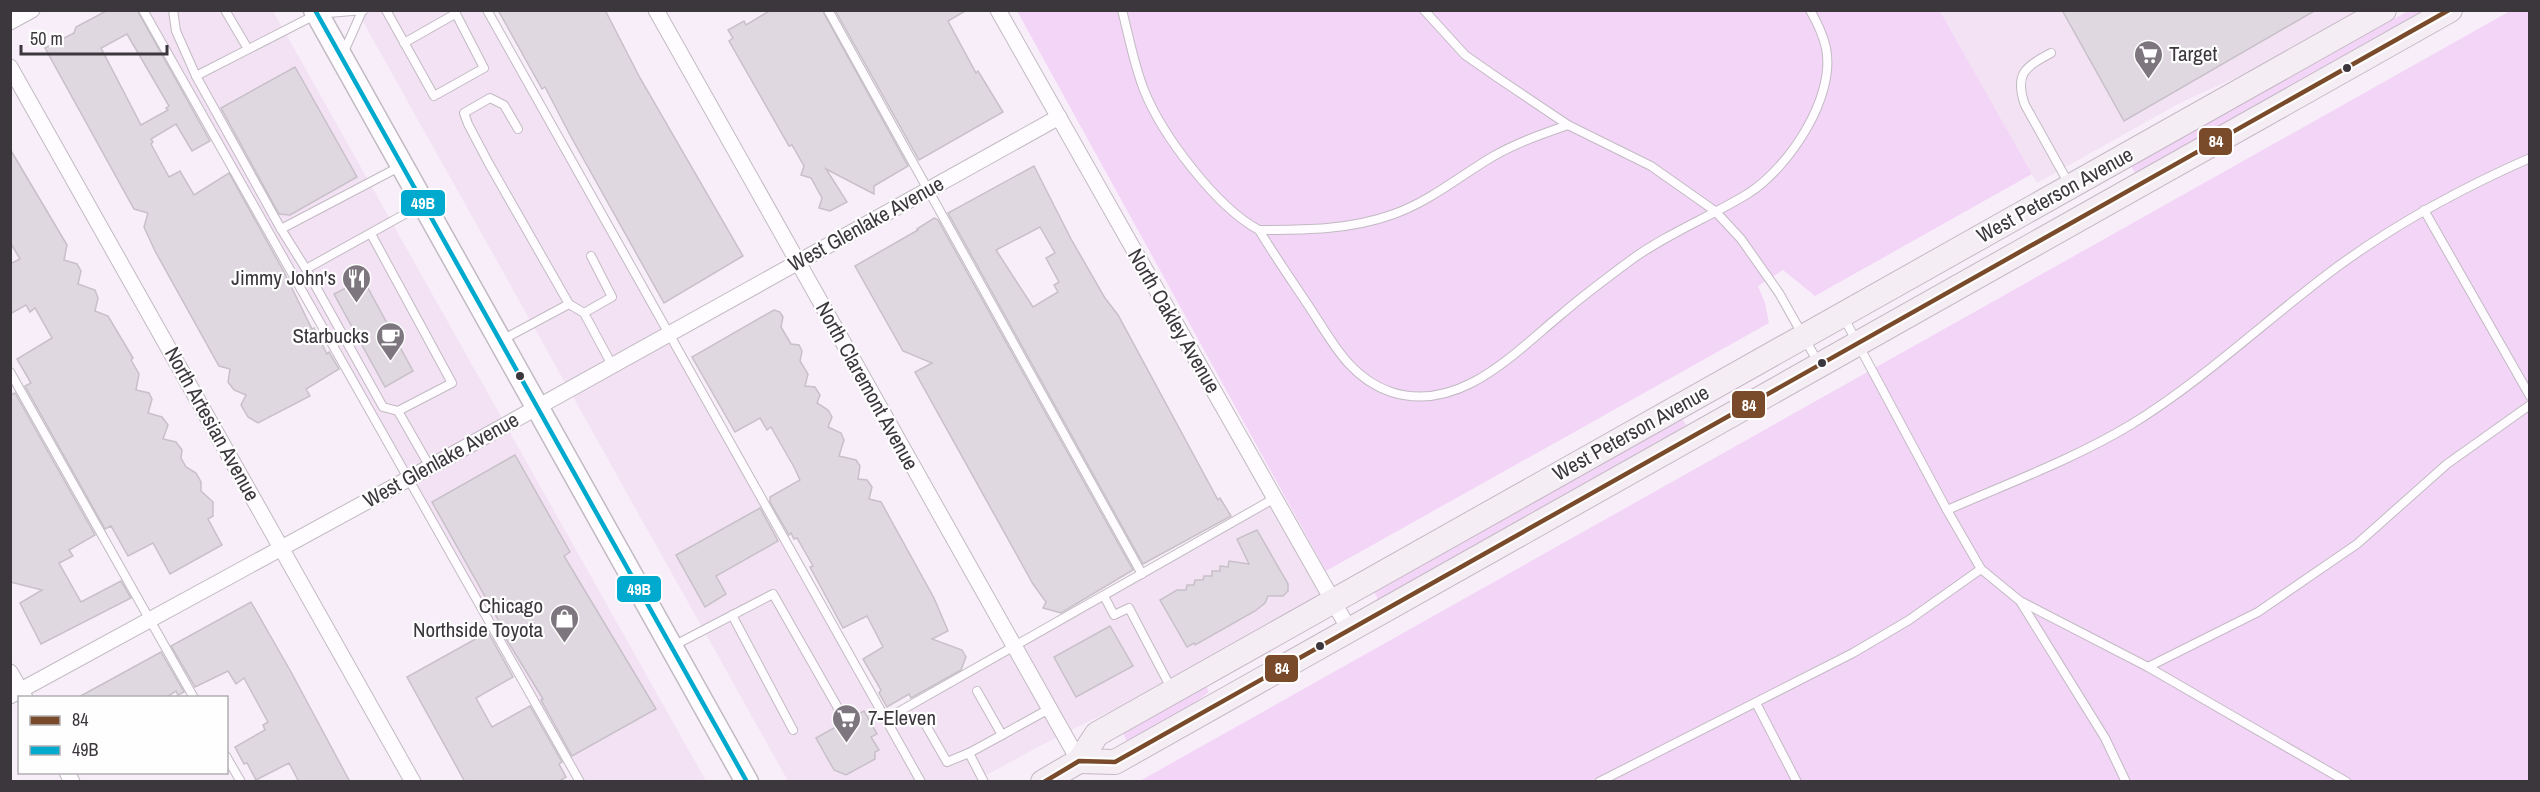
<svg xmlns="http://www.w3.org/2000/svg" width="2540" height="792" viewBox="0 0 2540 792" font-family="'Archivo Narrow',sans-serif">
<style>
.built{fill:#f3e2f4}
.green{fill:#f3d5f7}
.building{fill:#e0d8e0;stroke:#c7c0c8;stroke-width:1.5;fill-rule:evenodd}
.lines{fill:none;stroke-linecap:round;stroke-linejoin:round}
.lane-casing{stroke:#c2bac3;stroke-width:10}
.street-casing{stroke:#c2bac3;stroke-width:17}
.secondary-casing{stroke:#c2bac3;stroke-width:25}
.primary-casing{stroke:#c4b8c5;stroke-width:26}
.lane{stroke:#fefcfe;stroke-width:8}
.street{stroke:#fefcfe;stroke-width:15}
.secondary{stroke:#fefcfe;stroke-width:22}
.primary{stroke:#f4eef4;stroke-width:24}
.bus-1-casing{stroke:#fefefe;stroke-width:9}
.bus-2-casing{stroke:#fefefe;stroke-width:9}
.bus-1{stroke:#7a4b2a;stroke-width:4.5}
.bus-2{stroke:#00a9ce;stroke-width:4.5}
.bus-dot{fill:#3c363d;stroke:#fefefe;stroke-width:2}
.labels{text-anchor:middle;stroke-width:4.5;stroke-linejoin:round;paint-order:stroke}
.poi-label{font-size:21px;fill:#3c363d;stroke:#fefefe;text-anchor:end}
.street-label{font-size:21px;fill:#3c363d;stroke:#fefefe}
.line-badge{stroke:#fefefe;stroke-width:2}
.badge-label{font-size:16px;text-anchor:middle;font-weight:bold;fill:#fff}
</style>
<rect width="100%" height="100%" fill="#f8eef9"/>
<g class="built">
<polygon points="143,11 273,11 706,781 575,781"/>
<polygon points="357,11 491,11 886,716 1282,493 1334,588 1158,688 1059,736 975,781 788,781"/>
<polygon points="1940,11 2359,11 2274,60 2180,103 2037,183"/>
</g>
<g class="green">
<polygon points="1017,11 1940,11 2032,174 1815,296 1783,270 1758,286 1765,303 1769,323 1326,571"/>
<polygon points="2408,11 2429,11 2136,175 2131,166"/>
<polygon points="2510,11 2529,11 2529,781 1138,782"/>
<polygon points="1682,419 1686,425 1668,437 1378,600 1374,591"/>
<polygon points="1206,686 1209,692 1190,706 1127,742 1123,733"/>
</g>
<g class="building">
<path d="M108 10H137L210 141 192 151 176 124 151 139 153 142 151 144 169 177 180 171 194 195 229 173 284 272 312 329 314 328 327 354 329 352 339 369 306 389 310 396 258 423 248 417 241 405 246 395 234 390 228 382 230 369 219 366 155 251 144 227 148 213 134 209 45 48 74 33 76 27ZM127 34 169 106 166 108 168 110 141 125 101 48Z"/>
<polygon points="498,10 605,10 640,78 743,256 664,303 570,135 545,87 542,89"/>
<polygon points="771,10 822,10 908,166 874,186 874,194 826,169 847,202 830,211 819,208 822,198 811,178 801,175 804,166 792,145 789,146 729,41 733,38 728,30 744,21 746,25"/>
<polygon points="835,10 967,10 948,21 976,73 978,71 1003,112 919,160"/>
<polygon points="2062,10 2316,10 2124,121"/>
<polygon points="295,67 357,177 290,215 279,214 221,108"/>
<polygon points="10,149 67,245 64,260 77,264 81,271 78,284 95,290 98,298 95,311 108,316 133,358 131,360 139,374 136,390 149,393 152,399 148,413 162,417 168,425 163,439 176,442 182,450 181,458 186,467 196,473 201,482 201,491 213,502 213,516 208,519 222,545 170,574 153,543 128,556 111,526 105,529 25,386 31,383 17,359 52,338 35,308 30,312 26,305 10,314 10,264 20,259 10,242"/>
<path d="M1034 166 1071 239 1105 298 1118 315 1218 500 1220 498 1231 516 1143 564 948 213ZM1040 227 1055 253 1046 258 1059 282 1054 285 1058 292 1033 307 996 250Z"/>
<polygon points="934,218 938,220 1133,570 1061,613 1043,608 1046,602 1033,584 915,372 932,363 903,351 855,266 918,230 917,229"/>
<polygon points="363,279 413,371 385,387 334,294"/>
<polygon points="774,310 780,312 783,317 781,327 791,344 799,345 802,351 800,361 808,374 805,386 815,387 820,395 817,403 828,410 832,417 828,427 841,433 844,440 839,456 856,460 860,466 858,479 867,480 872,487 869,499 881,502 934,598 948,631 932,639 962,650 966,657 961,670 911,698 909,694 887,707 879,693 881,690 863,659 883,647 867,616 843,628 810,567 813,566 797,538 794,539 791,533 789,535 770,502 770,497 800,480 794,467 771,427 767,430 760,418 735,432 692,357"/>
<polygon points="15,393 95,535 69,550 73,556 59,563 81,602 121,581 131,598 41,644 20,603 42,590 10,582 10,395"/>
<polygon points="515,455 570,552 564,556 656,709 572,756 541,700 543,699 499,627 501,625 432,502"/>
<polygon points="760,508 778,541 716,576 726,594 705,607 676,555"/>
<polygon points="1257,530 1288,584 1288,591 1283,596 1268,596 1265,603 1255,611 1195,645 1194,643 1187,647 1160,600 1177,590 1186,590 1187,585 1194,585 1195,580 1203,580 1204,576 1212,576 1212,571 1220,571 1220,566 1228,567 1229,561 1249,564 1237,539"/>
<polygon points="251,602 291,672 350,782 299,782 289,763 256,780 247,763 244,764 235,747 265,730 263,725 268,722 244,678 236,684 228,671 195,687 171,646"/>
<polygon points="1110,626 1133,666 1076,697 1054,657"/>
<polygon points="488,632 513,677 476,698 492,727 530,706 562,762 559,764 566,777 558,782 465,782 407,677"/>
<polygon points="161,652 184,692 178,695 176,691 165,698 77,698"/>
<polygon points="864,711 877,734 871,737 879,750 875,752 875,759 846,775 834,770 816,738"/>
</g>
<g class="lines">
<defs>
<g id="lane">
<polyline points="143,10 580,782"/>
<polyline points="173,10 176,31 196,76 281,229 401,166"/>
<polyline points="225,10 248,49"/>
<polyline points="386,10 434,96 484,68 454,10"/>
<polyline points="487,10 921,782"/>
<polyline points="828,10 1142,574"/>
<path d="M1122 10C1129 37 1134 65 1144 90 1162 135 1216 207 1259 230 1274 255 1290 278 1306 302 1330 337 1347 377 1391 392 1460 414 1515 352 1563 313 1585 294 1608 277 1631 260 1668 233 1710 217 1749 193 1789 167 1836 97 1826 48 1823 35 1817 22 1810 10"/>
<polyline points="1424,10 1465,55 1498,78 1568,125 1651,166 1715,211 1741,239 1779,293 1819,364"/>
<polyline points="404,43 455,14"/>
<path d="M2051 53C2025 67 2014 74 2025 105L2069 184"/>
<polyline points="343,54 362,11"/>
<polyline points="196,76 317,14 364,10"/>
<polyline points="2424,210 2530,396"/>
<polyline points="281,229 306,269 423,204"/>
<path d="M1259 230C1305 230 1350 230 1394 214 1430 201 1460 176 1492 157 1516 143 1542 134 1568 125"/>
<polyline points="371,234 452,383 398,411 430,467"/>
<polyline points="591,256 612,297 584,313 612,365"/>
<polyline points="306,269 383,407 398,411"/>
<polyline points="569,304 584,313"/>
<polyline points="1844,318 1947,510 1981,569 2020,601 2105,738 2126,782"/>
<polyline points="502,340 569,304 488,162 468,124 464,113 490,98 504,105 518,129"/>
<polyline points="10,372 194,698"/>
<path d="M1947 510C2009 483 2074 459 2132 424 2205 379 2268 318 2337 267 2397 223 2462 188 2530 158"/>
<polyline points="1104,596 1114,615 1129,608 1172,690"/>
<polyline points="2022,602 2148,667 2347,782"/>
<polyline points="732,615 793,730"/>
<polyline points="673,646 773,594 838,708"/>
<polyline points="2148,667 2258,612 2357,544 2447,464 2530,405"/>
<polyline points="1756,703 1797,782"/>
<polyline points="886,719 1275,498"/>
<polyline points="924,722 947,762 969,753 984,782"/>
<polyline points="1002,735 1049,709"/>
<polyline points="969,753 1002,735 977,691"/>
<polyline points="226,756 241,782"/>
<polyline points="1599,782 1853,653 1909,620 1981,569"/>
</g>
<g id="street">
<polyline points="656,10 1079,761"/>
<polyline points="998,10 1350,631"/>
<polyline points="10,22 32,10"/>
<polyline points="10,67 413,782"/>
<polyline points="10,672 25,698"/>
<polyline points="10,696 430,467 1059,117"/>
<polyline points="67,772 72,782"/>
</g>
<polyline id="secondary" points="315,10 747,782"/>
<g id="primary">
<polyline points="1079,761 1115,762 2450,10"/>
<polyline points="1043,782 1079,761 1097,734 2384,10"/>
</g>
</defs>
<use href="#lane" class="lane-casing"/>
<use href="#street" class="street-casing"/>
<use href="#secondary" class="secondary-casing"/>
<use href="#primary" class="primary-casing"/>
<use href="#lane" class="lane"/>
<use href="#street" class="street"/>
<use href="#secondary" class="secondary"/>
<use href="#primary" class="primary"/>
<defs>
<polyline id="bus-1" points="1044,782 1079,761 1115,762 2449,10"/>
<polyline id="bus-2" points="315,10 747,782"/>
</defs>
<use href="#bus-1" class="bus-1-casing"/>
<use href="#bus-2" class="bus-2-casing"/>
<use href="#bus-1" class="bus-1"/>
<use href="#bus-2" class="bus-2"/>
</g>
<defs>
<symbol id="supermarket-pin" viewBox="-11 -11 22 30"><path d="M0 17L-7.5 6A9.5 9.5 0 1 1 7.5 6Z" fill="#7e767f" stroke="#fefefe"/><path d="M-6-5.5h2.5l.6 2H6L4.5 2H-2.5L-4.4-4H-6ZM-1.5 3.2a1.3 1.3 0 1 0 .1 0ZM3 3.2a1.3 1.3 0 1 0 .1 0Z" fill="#fff"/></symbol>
<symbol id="restaurant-pin" viewBox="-11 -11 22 30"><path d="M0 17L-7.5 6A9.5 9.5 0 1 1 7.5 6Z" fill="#7e767f" stroke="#fefefe"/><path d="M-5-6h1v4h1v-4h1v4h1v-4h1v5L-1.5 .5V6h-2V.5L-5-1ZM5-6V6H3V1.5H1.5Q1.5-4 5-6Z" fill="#fff"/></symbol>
<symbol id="cafe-pin" viewBox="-11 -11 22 30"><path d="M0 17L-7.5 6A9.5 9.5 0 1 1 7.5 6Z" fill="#7e767f" stroke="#fefefe"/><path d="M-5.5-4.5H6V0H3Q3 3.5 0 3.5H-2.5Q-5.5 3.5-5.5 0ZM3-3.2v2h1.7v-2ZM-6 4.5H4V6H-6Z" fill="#fff"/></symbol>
<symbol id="shop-pin" viewBox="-11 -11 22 30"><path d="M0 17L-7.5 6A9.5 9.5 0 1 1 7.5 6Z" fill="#7e767f" stroke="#fefefe"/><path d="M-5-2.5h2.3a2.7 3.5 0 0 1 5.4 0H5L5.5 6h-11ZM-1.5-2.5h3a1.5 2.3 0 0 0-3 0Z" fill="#fff"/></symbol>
</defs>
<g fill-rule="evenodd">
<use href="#supermarket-pin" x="2132" y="38" width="33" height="45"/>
<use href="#restaurant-pin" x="340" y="262" width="33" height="45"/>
<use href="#cafe-pin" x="374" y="320" width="33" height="45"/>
<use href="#shop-pin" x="548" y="602" width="33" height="45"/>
<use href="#supermarket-pin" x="830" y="702" width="33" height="45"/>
</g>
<g class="bus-dot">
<circle cx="2347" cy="68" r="5"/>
<circle cx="1822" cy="363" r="5"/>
<circle cx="520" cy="376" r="5"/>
<circle cx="1320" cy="646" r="5"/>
</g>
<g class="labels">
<g class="poi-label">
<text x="2169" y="61" text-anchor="start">Target</text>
<text x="336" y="285">Jimmy John's</text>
<text x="369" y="343">Starbucks</text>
<text x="543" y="613">Chicago<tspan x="543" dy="24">Northside Toyota</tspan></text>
<text x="868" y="725" text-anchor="start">7-Eleven</text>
</g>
<g class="street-label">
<text transform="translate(2055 195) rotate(-29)" y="7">West Peterson Avenue</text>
<text transform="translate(866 224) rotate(-29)" y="7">West Glenlake Avenue</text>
<text transform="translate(1174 321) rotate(60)" y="7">North Oakley Avenue</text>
<text transform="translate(867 386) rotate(61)" y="7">North Claremont Avenue</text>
<text transform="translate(212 424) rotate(61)" y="7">North Artesian Avenue</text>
<text transform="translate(1631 433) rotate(-29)" y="7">West Peterson Avenue</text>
<text transform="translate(441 460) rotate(-29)" y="7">West Glenlake Avenue</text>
</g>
</g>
<g class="line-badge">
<rect x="2198" y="127" width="35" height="29" rx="6" fill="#7a4b2a"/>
<rect x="400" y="189" width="46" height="28" rx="6" fill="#00a9ce"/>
<rect x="1731" y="390" width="35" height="29" rx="6" fill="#7a4b2a"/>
<rect x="616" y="575" width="46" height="28" rx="6" fill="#00a9ce"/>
<rect x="1264" y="654" width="35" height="29" rx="6" fill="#7a4b2a"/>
</g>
<g class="badge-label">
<text x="2216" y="147">84</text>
<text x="423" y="209">49B</text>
<text x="1749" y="411">84</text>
<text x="639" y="595">49B</text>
<text x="1282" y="674">84</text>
</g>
<rect width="2540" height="792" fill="none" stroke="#3c363d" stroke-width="24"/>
<rect x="18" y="696" width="210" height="78" fill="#fefefe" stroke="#b0aeb1" stroke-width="1.5"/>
<rect x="30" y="716" width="30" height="9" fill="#7a4b2a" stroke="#b0aeb1" stroke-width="1.5"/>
<text x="72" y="726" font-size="18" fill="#3c363d">84</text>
<rect x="30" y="746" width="30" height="9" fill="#00a9ce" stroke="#b0aeb1" stroke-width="1.5"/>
<text x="72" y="756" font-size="18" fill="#3c363d">49B</text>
<path d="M21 45v9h146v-9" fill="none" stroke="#3c363d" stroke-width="3"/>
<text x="30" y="45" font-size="18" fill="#3c363d" stroke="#fefefe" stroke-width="4.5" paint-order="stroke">50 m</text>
</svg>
